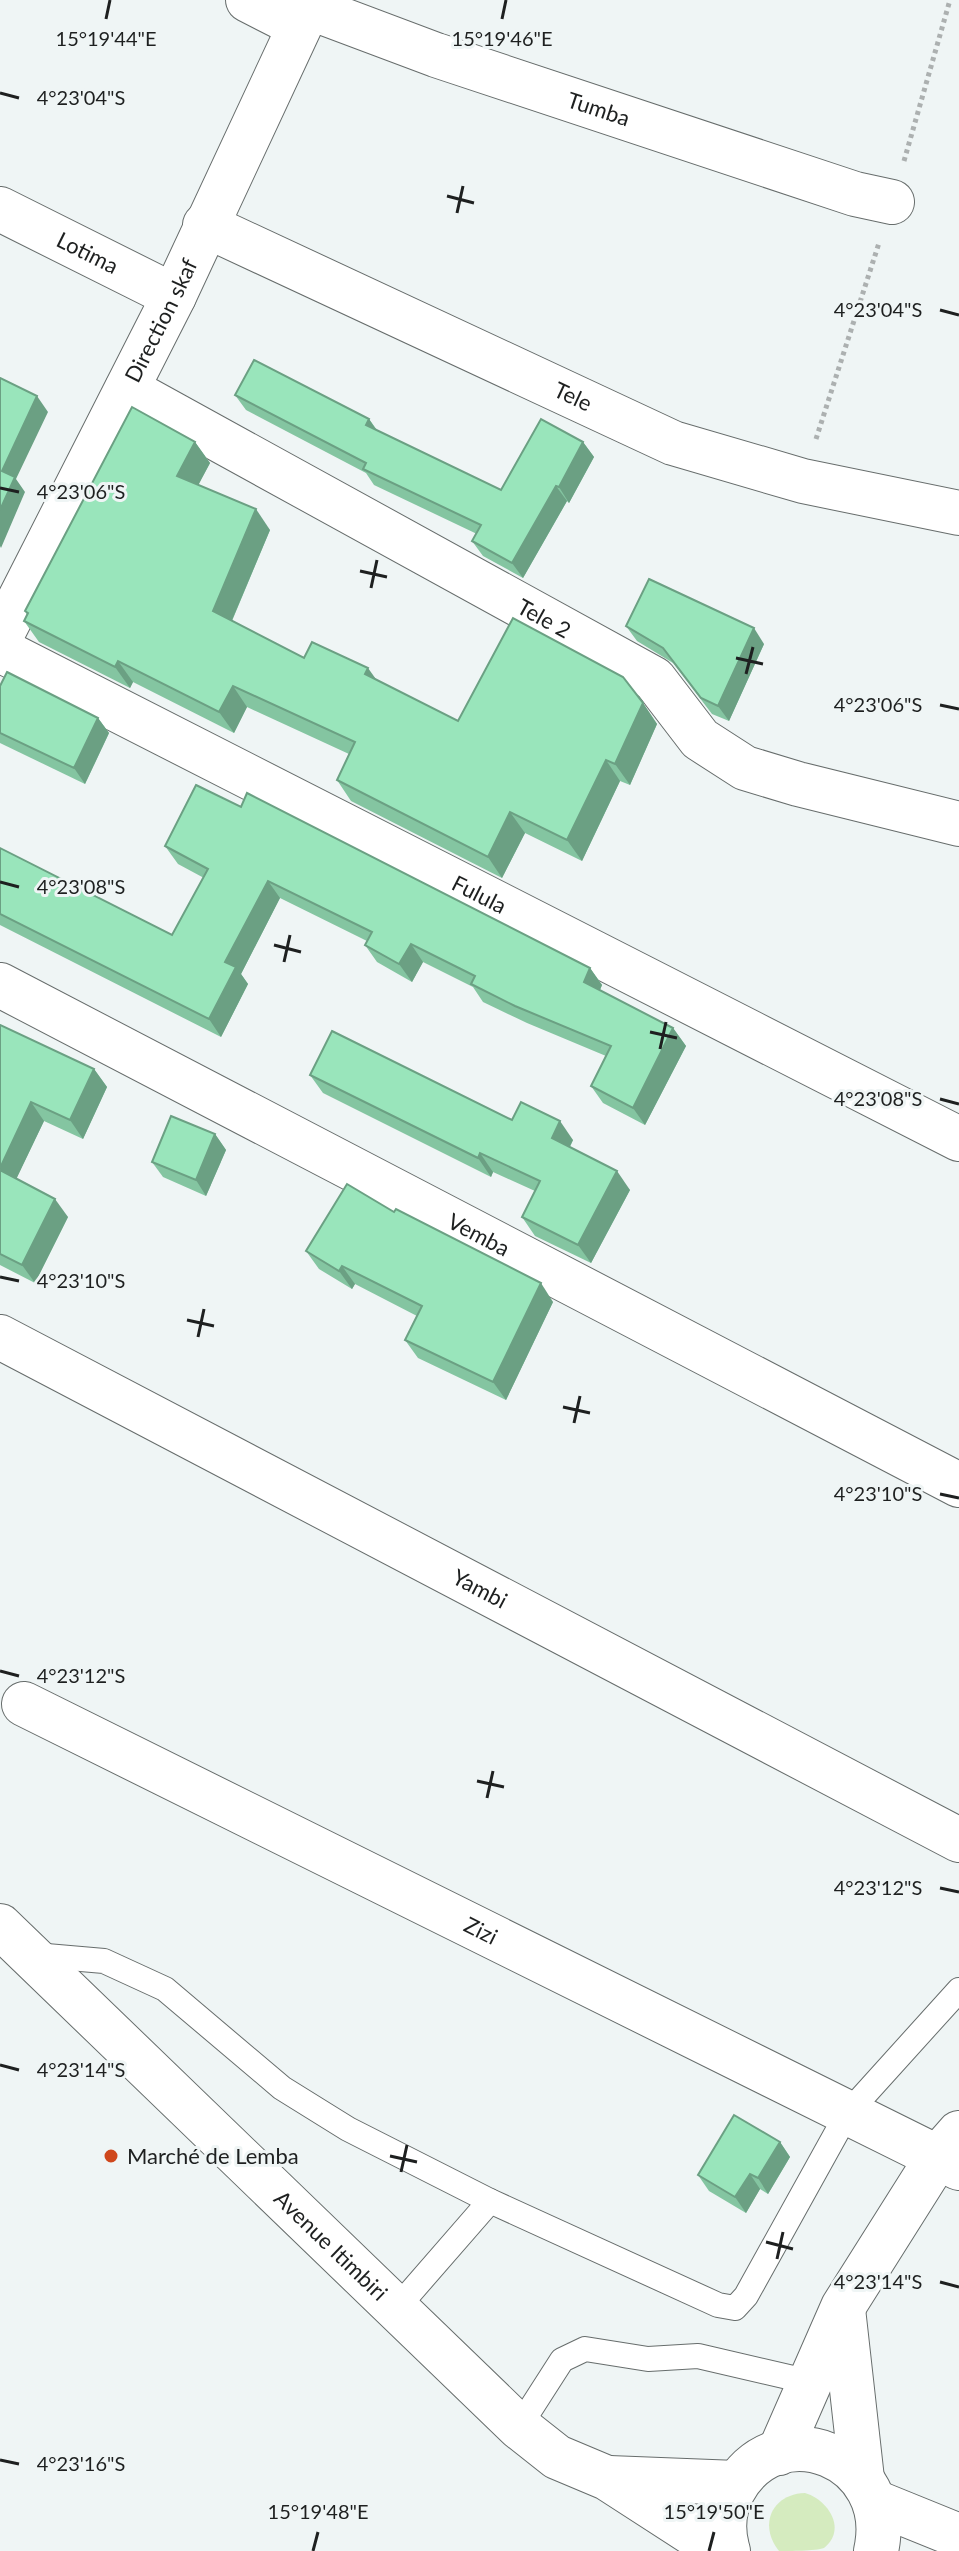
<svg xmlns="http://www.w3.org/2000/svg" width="959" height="2551" viewBox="0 0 959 2551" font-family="Lato,sans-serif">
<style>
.green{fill:#d5ebbf}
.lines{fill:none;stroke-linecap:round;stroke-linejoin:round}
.service-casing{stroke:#676d6c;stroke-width:26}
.minor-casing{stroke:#676d6c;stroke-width:46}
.secondary-casing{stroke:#676d6c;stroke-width:46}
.path{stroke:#acb0b0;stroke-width:5;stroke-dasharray:4 4;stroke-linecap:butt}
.service{stroke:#fff;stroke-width:24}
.minor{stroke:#fff;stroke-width:44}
.secondary{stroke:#fff;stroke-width:44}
.wall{fill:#84c5a1}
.shaded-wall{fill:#6ba083}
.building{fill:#99e5bb;stroke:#6ba083;stroke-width:2}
.ticks{fill:none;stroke:#1e2020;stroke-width:3}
.poi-dot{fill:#cf471c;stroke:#eff5f5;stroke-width:3}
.labels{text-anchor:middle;stroke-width:6;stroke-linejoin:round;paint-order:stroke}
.street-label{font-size:22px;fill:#1e2020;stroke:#eff5f5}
.poi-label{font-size:22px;fill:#1e2020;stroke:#eff5f5;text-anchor:start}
.ticks-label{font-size:20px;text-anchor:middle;fill:#1e2020;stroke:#eff5f5;stroke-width:6;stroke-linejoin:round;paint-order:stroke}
</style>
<rect width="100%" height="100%" fill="#eff5f5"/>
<path class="green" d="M805 2493C827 2499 848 2529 824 2548 815 2551 790 2551 779 2551 758 2525 772 2494 805 2493Z"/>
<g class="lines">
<defs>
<g id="service">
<polyline points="35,1955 104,1961 165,1989 282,2088 348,2129 490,2201 718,2305 735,2308 746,2296 847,2114 959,1990"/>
<polyline points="396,2309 490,2201"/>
<polyline points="519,2427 562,2360 585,2349 648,2359 698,2356 810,2382"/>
</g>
<g id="minor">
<polyline points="248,0 299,26"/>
<path id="s1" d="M308 7 436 55 855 194 892 202"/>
<path id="s2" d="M0 209 174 296"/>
<path id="s3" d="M205 225 673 443 803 481 959 513"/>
<path id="s4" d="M127 389 654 679 700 739 745 768 798 784 959 824"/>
<path id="s5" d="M0 638 174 296 312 0"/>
<path id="s6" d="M0 650 959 1139"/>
<path id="s7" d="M0 985 959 1485"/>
<path id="s8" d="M0 1337 959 1840"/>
<path id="s9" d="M24 1704 959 2168"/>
<path id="s10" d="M0 1926 519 2427 557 2457 607 2478 720 2551"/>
<polyline points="609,2478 737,2483"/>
</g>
<g id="secondary">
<polyline points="843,2309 862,2479"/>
<polyline points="779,2453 843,2307 937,2158 959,2133"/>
<polyline points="875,2502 959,2536"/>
<path d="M728 2551C722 2531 723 2510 733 2491 777 2409 897 2457 876 2551"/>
</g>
</defs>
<use href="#service" class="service-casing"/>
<use href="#minor" class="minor-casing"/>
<use href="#secondary" class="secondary-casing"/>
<g class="path">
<polyline points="904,161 950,0"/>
<polyline points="816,439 879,243"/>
</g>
<use href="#service" class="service"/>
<use href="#minor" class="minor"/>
<use href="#secondary" class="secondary"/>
</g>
<g class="wall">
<polygon points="235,395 369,419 377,430 501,490 583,442 594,457 569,503 567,501 523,578 483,556 472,541 477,534 374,485 366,473 246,410"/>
<polygon points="195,442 210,463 198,485 270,530 232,621 304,658 376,680 458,721 643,703 657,724 630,785 620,781 582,861 525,833 502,878 351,801 337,780 349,754 247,707 234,733 133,682 130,688 39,642 24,621 27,615 25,611"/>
<polygon points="626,626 764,644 729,721 712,714 673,663 637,641"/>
<polygon points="0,686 98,718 109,733 85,784 0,743"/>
<polygon points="241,807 590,968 602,985 600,990 673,1028 686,1046 645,1125 603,1103 591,1086 606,1056 527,1023 483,1002 473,987 423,962 412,982 377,962 365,945 367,941 280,898 241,974 248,984 221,1037 0,925 0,848 172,935 204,878 178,864 165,846"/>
<polygon points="0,1025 94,1069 107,1087 83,1139 44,1121 16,1179 68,1217 35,1283 0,1265"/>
<polygon points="310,1075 512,1120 573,1140 570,1147 630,1190 591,1263 535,1236 522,1217 535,1191 493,1172 491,1177 323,1093"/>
<polygon points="215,1134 226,1150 206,1196 163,1177 152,1162"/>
<polygon points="394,1212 553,1302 506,1400 418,1358 405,1340 417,1316 355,1284 352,1289 319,1269 306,1251"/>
<polygon points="780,2142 790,2157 768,2194 760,2189 746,2213 709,2191 698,2175"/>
</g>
<g class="shaded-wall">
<polygon points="37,396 48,412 16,479 25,492 1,548 0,546 0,510 2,471"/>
<polygon points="369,419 379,434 366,425"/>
<polygon points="195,442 210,463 192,497 177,476"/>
<polygon points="583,442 594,457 569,503 559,487"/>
<polygon points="556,486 567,501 523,578 512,563"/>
<polygon points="256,509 270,530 227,632 213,611"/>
<polygon points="754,628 764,644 729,721 718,706"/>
<polygon points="118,661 133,682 130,688 115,667"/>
<polygon points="368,668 383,689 365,674"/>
<polygon points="233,686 247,707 234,733 219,712"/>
<polygon points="643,703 657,724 630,785 615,764"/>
<polygon points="98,718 109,733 85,784 74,768"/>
<polygon points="606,760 620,781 582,861 567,840"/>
<polygon points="510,812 525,833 502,878 488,857"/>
<polygon points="268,881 280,898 241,974 248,984 221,1037 209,1019 225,962"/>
<polygon points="411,944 423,962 412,982 399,964"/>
<polygon points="590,968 602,985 596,999 584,982"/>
<polygon points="673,1028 686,1046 645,1125 633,1108"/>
<polygon points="94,1069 107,1087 83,1139 70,1120"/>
<polygon points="31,1102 44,1121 12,1188 0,1171 0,1168"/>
<polygon points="560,1121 573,1140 565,1156 552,1138"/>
<polygon points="215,1134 226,1150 206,1196 196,1180"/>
<polygon points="480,1153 493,1172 491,1177 478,1158"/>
<polygon points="617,1171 630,1190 591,1263 578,1245"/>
<polygon points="55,1199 68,1217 35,1283 22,1265"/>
<polygon points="342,1266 355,1284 352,1289 339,1271"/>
<polygon points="541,1283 553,1302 506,1400 493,1382"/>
<polygon points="780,2142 790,2157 768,2194 758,2178"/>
<polygon points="750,2174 760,2189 746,2213 735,2197"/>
</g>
<g class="building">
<polygon points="254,360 369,419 366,425 501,490 541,419 583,442 559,487 556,486 512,563 472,541 481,525 363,469 366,463 235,395"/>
<polygon points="0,378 37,396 2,471 15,477 0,510"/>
<polygon points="132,407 195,442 177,476 256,509 213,611 304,658 312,642 368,668 365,674 458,721 513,618 623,677 643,703 615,764 606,760 567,840 510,812 488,857 337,780 355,742 233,686 219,712 118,661 115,667 24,621 28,613 25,611"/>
<polygon points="649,579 754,628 718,706 701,698 663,648 626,626"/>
<polygon points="7,672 98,718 74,768 0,733 0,686"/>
<polygon points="196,785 241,807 247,793 590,968 584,982 673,1028 633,1108 591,1086 611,1046 515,1006 471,984 475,976 411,944 399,964 365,945 372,932 268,881 225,962 236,967 209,1019 0,914 0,848 172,935 208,869 165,846"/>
<polygon points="0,1025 94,1069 70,1120 31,1102 0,1168"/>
<polygon points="332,1031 512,1120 521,1102 560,1121 552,1138 617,1171 578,1245 522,1217 540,1181 480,1153 478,1158 310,1075"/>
<polygon points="171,1116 215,1134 196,1180 152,1162"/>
<polygon points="0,1170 55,1199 22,1265 0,1254"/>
<polygon points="347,1184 394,1212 396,1209 541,1283 493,1382 405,1340 422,1306 342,1266 339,1271 306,1251"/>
<polygon points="734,2115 780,2142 758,2178 750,2174 735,2197 698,2175"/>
</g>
<path class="ticks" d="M106 19 110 0M502 19 506 0M0 93 19 98M447 196 474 203M457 213 463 186M940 310 959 315M0 488 19 492M360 571 387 577M371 588 377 560M736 658 763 664M746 674 753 647M940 705 959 709M0 882 19 887M274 945 301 952M284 962 290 935M650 1032 677 1038M660 1049 666 1022M940 1099 959 1104M0 1277 19 1281M187 1320 214 1326M198 1337 204 1309M563 1407 590 1413M574 1423 580 1396M940 1494 959 1498M0 1671 19 1676M477 1781 504 1787M487 1798 493 1771M940 1888 959 1892M0 2065 19 2070M390 2156 417 2162M401 2172 407 2145M766 2242 793 2249M777 2259 783 2232M940 2282 959 2287M0 2460 19 2464M313 2551 318 2532M709 2551 714 2532"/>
<circle class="poi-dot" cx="111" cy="2156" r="8"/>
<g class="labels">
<g class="street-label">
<text dy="8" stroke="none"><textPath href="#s1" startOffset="308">Tumba</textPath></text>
<text dy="8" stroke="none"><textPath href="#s2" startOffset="98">Lotima</textPath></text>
<text dy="8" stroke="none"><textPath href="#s5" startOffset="356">Direction skaf</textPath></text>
<text dy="8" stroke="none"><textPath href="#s3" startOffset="406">Tele</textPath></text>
<text dy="8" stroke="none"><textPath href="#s4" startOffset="476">Tele 2</textPath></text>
<text dy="8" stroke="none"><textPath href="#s6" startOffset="538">Fulula</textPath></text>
<text dy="8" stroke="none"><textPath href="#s7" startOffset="540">Vemba</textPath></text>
<text dy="8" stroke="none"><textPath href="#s8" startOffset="542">Yambi</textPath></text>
<text dy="8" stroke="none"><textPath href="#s9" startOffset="510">Zizi</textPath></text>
<text dy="8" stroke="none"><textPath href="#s10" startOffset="460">Avenue Itimbiri</textPath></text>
</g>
<g class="poi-label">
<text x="127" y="2164">Marché de Lemba</text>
</g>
</g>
<g class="ticks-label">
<text x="106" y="46">15°19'44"E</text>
<text x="502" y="46">15°19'46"E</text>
<text x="81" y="105">4°23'04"S</text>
<text x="878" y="317">4°23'04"S</text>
<text x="81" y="499">4°23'06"S</text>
<text x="878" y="712">4°23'06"S</text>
<text x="81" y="894">4°23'08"S</text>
<text x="878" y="1106">4°23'08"S</text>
<text x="81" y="1288">4°23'10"S</text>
<text x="878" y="1501">4°23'10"S</text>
<text x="81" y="1683">4°23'12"S</text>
<text x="878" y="1895">4°23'12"S</text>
<text x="81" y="2077">4°23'14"S</text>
<text x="878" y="2289">4°23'14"S</text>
<text x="81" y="2471">4°23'16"S</text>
<text x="318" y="2519">15°19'48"E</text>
<text x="714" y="2519">15°19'50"E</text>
</g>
</svg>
